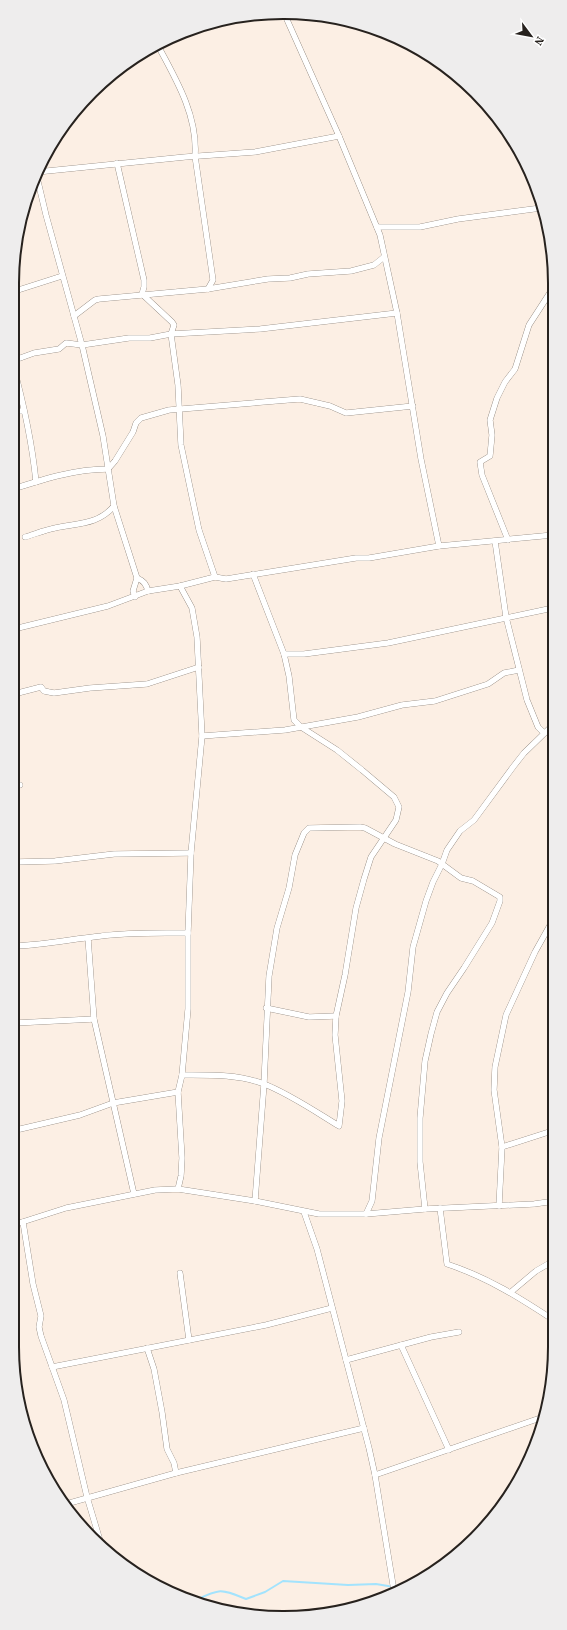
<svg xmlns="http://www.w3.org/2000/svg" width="567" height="1630" viewBox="0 0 567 1630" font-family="'Source Serif 4',serif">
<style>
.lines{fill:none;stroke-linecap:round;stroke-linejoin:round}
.stream{stroke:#a3e3fd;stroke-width:2}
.street-casing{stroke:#7b7066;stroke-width:6}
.street{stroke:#fff;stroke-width:5.5}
.rim{fill:none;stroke:#27221e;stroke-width:2}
</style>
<rect width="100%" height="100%" fill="#fcefe4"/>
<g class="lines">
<path class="stream" d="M196 1600C221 1588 221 1589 246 1599L265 1592 283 1581 348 1585 376 1584 394 1587 410 1582 426 1573 441 1567"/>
<defs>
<g id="street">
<polyline points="284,13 339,136 380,235 397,313 421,459 439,546"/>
<path d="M157 44C176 79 198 116 195 156L213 280 208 289"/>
<polyline points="117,163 144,280 144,287 142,294 172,322 174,325 171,334 178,385 181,445 199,530 215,577"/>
<polyline points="37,172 185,157 255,152 339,136"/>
<polyline points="36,173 46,215 82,345 103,436 114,506 137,578 133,591 135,597"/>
<polyline points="377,227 420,227 458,219 541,208"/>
<polyline points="12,292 62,276"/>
<polyline points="74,316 95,300 99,299 208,289 268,279 290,278 308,274 351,271 374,265 384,257"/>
<polyline points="13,411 24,411"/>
<path d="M36 482C32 441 23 401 12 361L34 353 59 349 66 343 82 345 129 338H150L171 334 260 329 397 313"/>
<path d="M13 489C44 479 76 469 108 469L115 461 133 432 136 423 141 418 169 410 300 399 330 406 346 413 413 406"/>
<path d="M25 537C35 534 45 530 55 528 77 523 98 525 114 506"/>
<polyline points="508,540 482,475 480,462 490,456 492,435 490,420 497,398 505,382 515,369 529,325 553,288"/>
<polyline points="495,541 506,617 527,700 538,727 544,733"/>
<path d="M137 578C144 581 146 584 148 591"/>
<polyline points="14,629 108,606 148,591 180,586 215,577 226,579 356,558 369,558 439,546 553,535"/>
<polyline points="284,654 304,654 388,643 553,608"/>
<polyline points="14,694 41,687 44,691 54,693 90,688 147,684 199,667"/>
<polyline points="202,736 285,730 358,717 402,705 435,701 488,684 504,673 519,670"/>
<polyline points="14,786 20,785"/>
<polyline points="15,862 55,861 114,854 191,853"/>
<polyline points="88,938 94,1019 134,1194"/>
<path d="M15 946C44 945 72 939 101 936 130 932 159 933 188 933"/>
<polyline points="266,1008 309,1017 336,1016"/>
<polyline points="15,1023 94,1019"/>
<path d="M182 1075C209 1075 238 1074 264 1084 288 1093 316 1112 339 1126L342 1101 335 1035 336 1016 345 975 356 908 364 879 371 857 396 820 399 807 394 797 362 770 337 750 301 727 294 720 289 676 284 654 253 574"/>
<polyline points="16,1130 80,1115 113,1103 178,1092"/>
<polyline points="502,1147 555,1130"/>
<polyline points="178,1189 181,1176 182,1158 178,1092 182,1075 188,1009 188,933 191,853 202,736 197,637 192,608 180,586"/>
<polyline points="255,1201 264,1084 269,976 277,928 289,888 295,855 304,833 309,828 360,827 365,828 395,844 438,861 442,864 433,882 426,901 413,947 408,992 379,1138 372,1201 366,1214"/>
<polyline points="499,1206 502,1147 494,1090 495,1067 506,1015 535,952 554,918"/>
<path d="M440 1208 447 1264C487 1277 520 1298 555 1321"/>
<polyline points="425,1209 420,1162 420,1118 425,1061 431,1034 437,1012 447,993 464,968 492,923 500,901 500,897 473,881 461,878 442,864 447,850 460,831 474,820 513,767 524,753 554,724"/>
<polyline points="304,1212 317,1249 369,1448 375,1475 394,1591"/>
<polyline points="23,1222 33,1284 41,1316 39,1327 41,1336 64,1400 87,1497 102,1547"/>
<polyline points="16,1224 66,1208 155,1190 178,1189 255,1201 319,1214 366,1214 425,1209 534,1204 555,1201"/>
<polyline points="180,1273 189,1340"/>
<polyline points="511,1292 536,1271 555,1260"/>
<polyline points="401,1345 449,1450"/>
<polyline points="147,1348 154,1369 162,1412 167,1449 174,1463 176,1473"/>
<polyline points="346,1360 431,1337 459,1332"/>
<polyline points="52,1367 266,1325 332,1308"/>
<polyline points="375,1475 546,1416"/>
<polyline points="66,1504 176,1473 364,1428"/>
</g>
</defs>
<use href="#street" class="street-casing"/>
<use href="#street" class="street"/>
</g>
<path d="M0 0H567V1630H0ZM283 19H284A264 264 0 0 1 548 283V1347A264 264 0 0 1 284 1611H283A264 264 0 0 1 19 1347V283A264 264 0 0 1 283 19Z" fill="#eeeded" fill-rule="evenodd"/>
<path class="rim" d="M283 19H284A264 264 0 0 1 548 283V1347A264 264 0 0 1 284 1611H283A264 264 0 0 1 19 1347V283A264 264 0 0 1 283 19Z"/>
<g transform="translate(531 36) rotate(122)" stroke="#ffffff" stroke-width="3" paint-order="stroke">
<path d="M0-3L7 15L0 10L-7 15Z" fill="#27221e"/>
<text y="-6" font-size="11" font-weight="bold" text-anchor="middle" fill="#27221e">N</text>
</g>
</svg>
